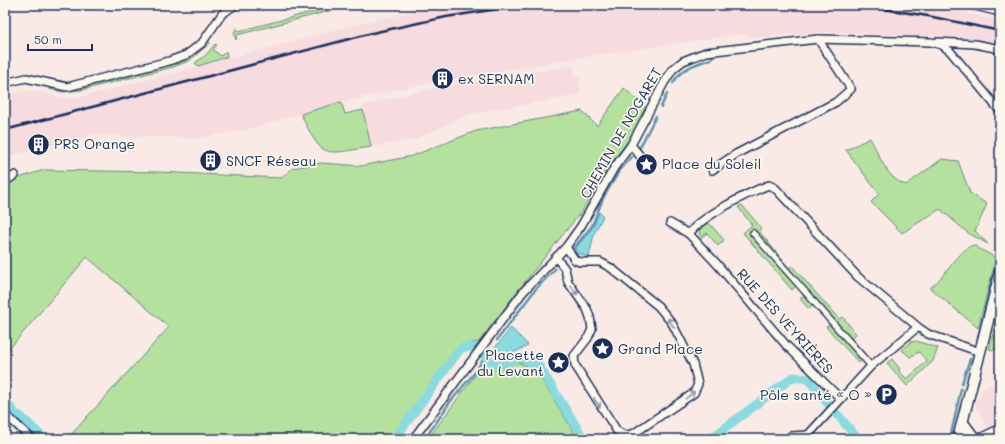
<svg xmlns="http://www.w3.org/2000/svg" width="1005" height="444" viewBox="0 0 1005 444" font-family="Mali,sans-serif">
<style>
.built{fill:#f6dbdf}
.green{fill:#b5e19f;stroke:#68887e}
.water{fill:#89dbe0;stroke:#5d96ac}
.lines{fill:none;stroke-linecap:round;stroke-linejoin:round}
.stream{stroke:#5d96ac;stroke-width:2.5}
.canal{stroke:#89dbe0;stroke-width:9}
.pedestrian-casing{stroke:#1b2f5e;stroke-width:8}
.minor-casing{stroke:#1b2f5e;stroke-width:10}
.secondary-casing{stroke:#1b2f5e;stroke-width:13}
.pedestrian{stroke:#fbf7ec;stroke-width:5.5}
.minor{stroke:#fbf7ec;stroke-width:7}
.secondary{stroke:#fbf7ec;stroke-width:10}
.rail{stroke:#1b2f5e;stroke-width:2.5}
.oneway{stroke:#8b93a5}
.labels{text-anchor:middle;stroke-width:3.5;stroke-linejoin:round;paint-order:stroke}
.poi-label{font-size:14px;fill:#1b2f5e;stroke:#fbf7ec;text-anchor:start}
.street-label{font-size:14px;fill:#1b2f5e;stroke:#fbf7ec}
</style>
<rect width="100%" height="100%" fill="#f9eae6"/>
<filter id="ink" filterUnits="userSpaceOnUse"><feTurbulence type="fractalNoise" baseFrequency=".025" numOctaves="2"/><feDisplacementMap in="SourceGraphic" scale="8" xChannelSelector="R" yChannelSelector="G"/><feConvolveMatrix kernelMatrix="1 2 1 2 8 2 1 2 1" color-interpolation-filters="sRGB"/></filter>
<g filter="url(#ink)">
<g class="built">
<polygon points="445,5 928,5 1000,21 1000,43 971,38 902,35 826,32 757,37 740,34 584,57 403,88 341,102 249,129 198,138 92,135 5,157 5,97 22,91 35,91 63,98 78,98 362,23"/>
<polygon points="574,66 574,76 579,78 580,95 469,114 416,139 371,147 362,106 416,92 495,77"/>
<polygon points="1000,380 1000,422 988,428 978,409 976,408 977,400 984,388"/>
</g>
<g class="green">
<polygon points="339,5 352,5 237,35 236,40 234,33 236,28 239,31"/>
<polygon points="208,41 210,43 189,61 173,67 82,90 62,92 49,89 50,86 66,90 80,89 179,63 198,52"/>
<polygon points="215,44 217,45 213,50 221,56 226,51 227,57 198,66 195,63 206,55"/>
<polygon points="624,88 646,108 629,140 612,162 582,211 516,293 479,342 460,345 399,430 390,439 67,439 169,327 87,257 5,354 5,185 19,178 44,170 158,172 281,178 293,168 321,163 361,166 412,156 476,131 582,111 597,126"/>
<path d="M341 102 345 114 363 110 371 147C323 154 323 161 301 114Z"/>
<path d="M870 138C880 155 885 178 906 185L942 159 958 161 970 193 987 204 975 231 988 244 968 233 940 209 902 233 871 202 879 194 846 150Z"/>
<polygon points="742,205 761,228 759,231 789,268 792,266 839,319 843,317 856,334 851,338 866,355 859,363 826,327 830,324 814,305 809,309 800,299 804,294 796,285 792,290 743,233 752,225 738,207"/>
<polygon points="709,223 724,240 718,246 707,233 701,238 699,233 701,228"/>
<path d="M973 245 996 258 978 328 930 288C946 276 959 250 973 245Z"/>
<polygon points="1000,306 1000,346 993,350 989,349"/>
<polygon points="916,341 938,348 933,361 907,386 887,363 892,359 900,369 898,370 907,379 927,361 919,352 910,357 902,350 911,342"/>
<polygon points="486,360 496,370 518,362 536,370 578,439 428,439"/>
</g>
<g class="water">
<polygon points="599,212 603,216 594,234 589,257 577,253 575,249 594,226"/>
<path d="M511 328 528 345C517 352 507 357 494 349Z"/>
</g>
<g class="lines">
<g class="stream">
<path d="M673 83C681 68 696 64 711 59L713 56"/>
<polyline points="661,107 667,94"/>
<polyline points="639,149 656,116"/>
<polyline points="573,249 592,226 604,196 620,170 632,157"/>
<polyline points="978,337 997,259"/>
<polyline points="497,340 535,290 555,269"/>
<polyline points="478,367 491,349"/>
<polyline points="962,383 970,359"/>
<polyline points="425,439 450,402 476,371"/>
<polyline points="950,439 961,389"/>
</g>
<g class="canal">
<polyline points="481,353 497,366 519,357 538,365 584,439"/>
<polyline points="5,402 13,410"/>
<polyline points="837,414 858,439"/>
<polyline points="19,415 45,439"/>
<polyline points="393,439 401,430 461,348 474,347 476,349"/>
<polyline points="710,439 793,377 808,379 828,404"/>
</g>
<defs>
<polyline id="pedestrian" points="753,233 871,366"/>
<g id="minor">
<polyline points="971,5 1000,12"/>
<polyline points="937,42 975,44 1000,49"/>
<polyline points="5,83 26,78 67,87 169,61 186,55 202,43 222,14 235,5"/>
<polyline points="631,145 641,157"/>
<polyline points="712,170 736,154 836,102 851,89 818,39"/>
<polyline points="5,182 15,175"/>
<polyline points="670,223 689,234"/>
<polyline points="556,257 565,269 568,282 587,309 590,317 592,329 588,338 574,356 575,365 617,431 624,435 633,434 694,393 698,384 693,364 672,323 658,306 611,268 600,262 580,262 575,260 566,247"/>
<path d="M918 327 871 366 841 399 786 345 717 264 689 234C699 218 749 192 769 185L775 188 858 277 918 327 928 334 980 352"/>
<polyline points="5,414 32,439"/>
<polyline points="808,435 841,399"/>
<polyline points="413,439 523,292 566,247 581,226 614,168 631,145 664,83 673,69 683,61 706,52 818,39 931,42 942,45 950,51 1000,111"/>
<polyline points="787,439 791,436 808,435"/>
</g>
<g id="secondary">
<polyline points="963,423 975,439"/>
<polyline points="958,439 1000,273"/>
<polyline points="981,439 1000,430"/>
</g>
</defs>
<use href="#pedestrian" class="pedestrian-casing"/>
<use href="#minor" class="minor-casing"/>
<use href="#secondary" class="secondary-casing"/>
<use href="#pedestrian" class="pedestrian"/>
<use href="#minor" class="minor"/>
<use href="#secondary" class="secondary"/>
<g class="rail">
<polyline points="858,5 928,16 1000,31"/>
<polyline points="5,130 372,33 446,17 523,5"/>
</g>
</g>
<defs><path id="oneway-shaft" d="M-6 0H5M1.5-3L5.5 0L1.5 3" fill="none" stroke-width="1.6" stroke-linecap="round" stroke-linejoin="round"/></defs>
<g class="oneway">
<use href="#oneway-shaft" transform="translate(574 290) rotate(53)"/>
<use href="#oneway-shaft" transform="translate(671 323) rotate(-124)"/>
<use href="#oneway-shaft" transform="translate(690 395) rotate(-40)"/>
<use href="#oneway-shaft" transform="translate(597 403) rotate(58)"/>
</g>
</g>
<defs>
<symbol id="building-disc" viewBox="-11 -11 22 22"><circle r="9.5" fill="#1b2f5e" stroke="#fbf7ec"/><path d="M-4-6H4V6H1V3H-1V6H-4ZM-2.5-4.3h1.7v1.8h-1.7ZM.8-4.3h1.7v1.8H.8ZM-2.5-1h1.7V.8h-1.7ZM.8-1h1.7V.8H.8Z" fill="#fff"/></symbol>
<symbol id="sight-disc" viewBox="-11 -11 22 22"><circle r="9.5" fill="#1b2f5e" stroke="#fbf7ec"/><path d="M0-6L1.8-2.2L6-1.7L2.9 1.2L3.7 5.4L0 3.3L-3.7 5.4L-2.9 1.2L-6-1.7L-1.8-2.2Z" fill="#fff"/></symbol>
<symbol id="parking-disc" viewBox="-11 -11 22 22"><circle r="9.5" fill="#1b2f5e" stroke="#fbf7ec"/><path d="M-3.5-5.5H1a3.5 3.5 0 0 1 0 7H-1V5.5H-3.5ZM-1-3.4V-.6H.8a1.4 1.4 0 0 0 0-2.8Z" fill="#fff"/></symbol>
</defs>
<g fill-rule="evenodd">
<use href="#building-disc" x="430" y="66" width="25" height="25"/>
<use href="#building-disc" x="26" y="132" width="25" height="25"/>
<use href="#building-disc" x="198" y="148" width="25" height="25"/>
<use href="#sight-disc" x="634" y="152" width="25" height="25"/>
<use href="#sight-disc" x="590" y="336" width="25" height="25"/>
<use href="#sight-disc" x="546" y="350" width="25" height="25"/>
<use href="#parking-disc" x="874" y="382" width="25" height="25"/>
</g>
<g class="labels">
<g class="poi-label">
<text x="458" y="84">ex SERNAM</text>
<text x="54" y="149">PRS Orange</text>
<text x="226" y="166">SNCF Réseau</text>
<text x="662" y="169">Place du Soleil</text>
<text x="618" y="354">Grand Place</text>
<text x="544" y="360" text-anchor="end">Placette<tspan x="544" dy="16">du Levant</tspan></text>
<text x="872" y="400" text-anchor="end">Pôle santé « O »</text>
</g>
<g class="street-label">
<text transform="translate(621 133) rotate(-60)" y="5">CHEMIN DE NOGARET</text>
<text transform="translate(785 321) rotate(48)" y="5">RUE DES VEYRIÈRES</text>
</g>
</g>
<rect width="1005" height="444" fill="none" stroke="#fbf7ec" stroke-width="20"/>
<rect x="10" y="10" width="985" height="424" fill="none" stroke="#1b2f5e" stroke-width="1.5" filter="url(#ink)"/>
<path d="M28 44v6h64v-6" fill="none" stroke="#1b2f5e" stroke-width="2"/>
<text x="34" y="44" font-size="12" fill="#1b2f5e" stroke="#fbf7ec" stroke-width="3" paint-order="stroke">50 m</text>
</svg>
